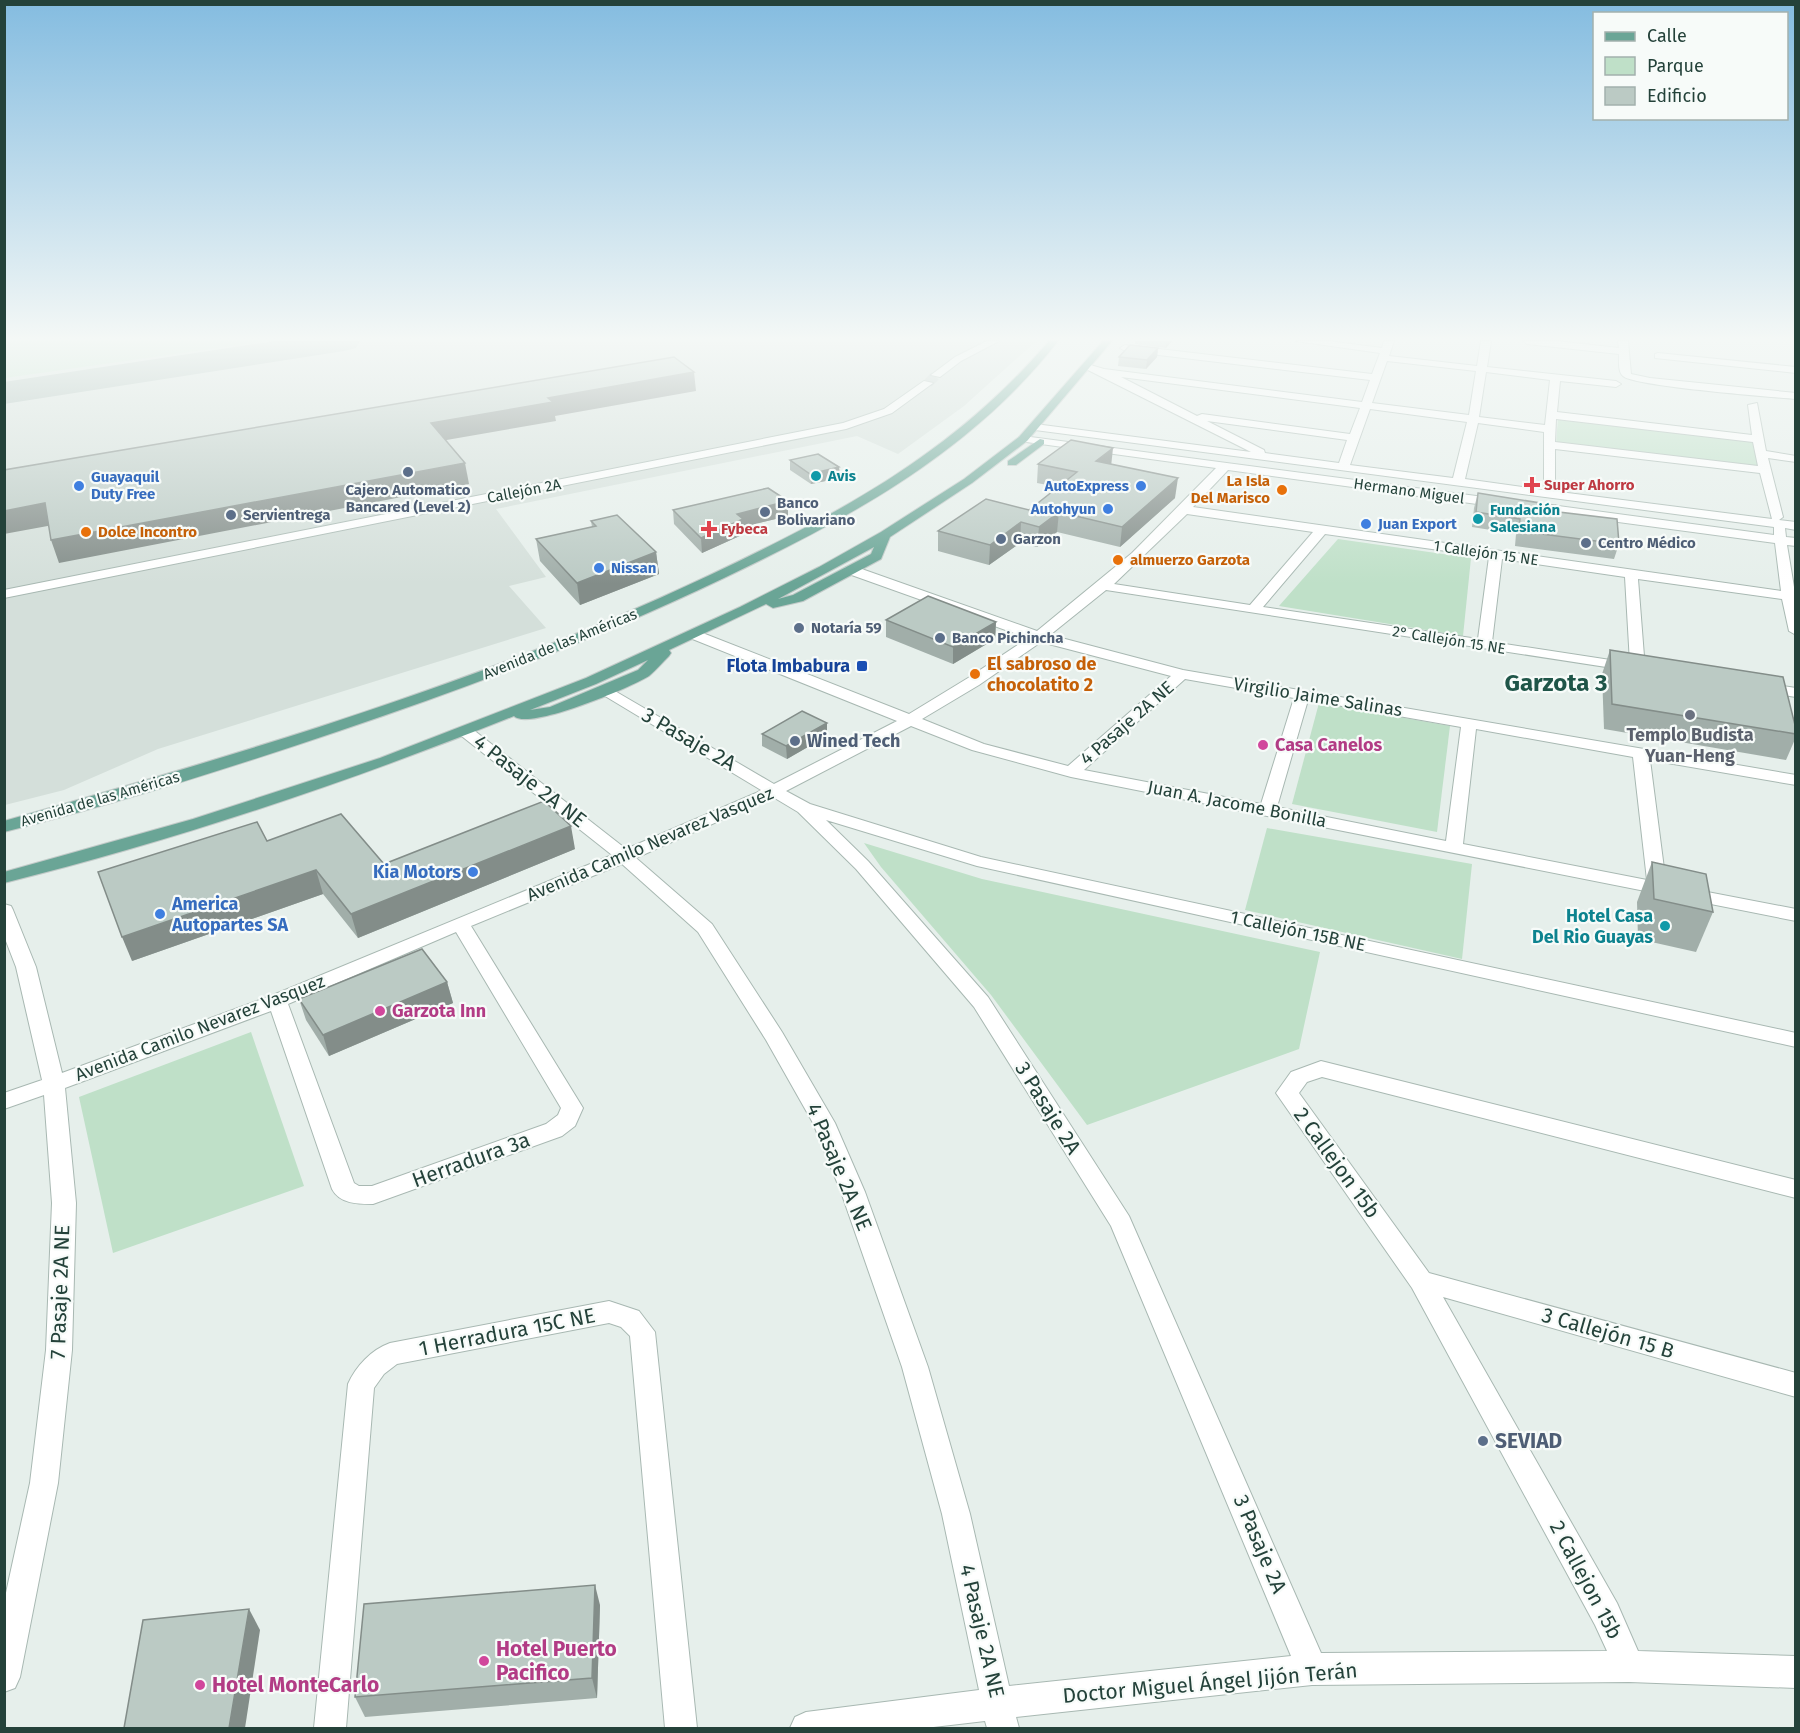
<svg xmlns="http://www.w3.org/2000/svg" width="1800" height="1733" viewBox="0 0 1800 1733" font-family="'Fira Sans',sans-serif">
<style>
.built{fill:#d4dfda}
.green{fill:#bfe0c8}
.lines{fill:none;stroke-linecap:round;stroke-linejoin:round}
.taxiway{fill:#a2b6b0;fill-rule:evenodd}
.minor-tunnel{stroke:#bfccc8;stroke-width:10;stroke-dasharray:10 5;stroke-linecap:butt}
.minor-casing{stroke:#a8b8b2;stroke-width:2}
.major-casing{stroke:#c2cac8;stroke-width:2}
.minor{fill:#fff;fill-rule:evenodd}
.major{fill:#6aa596;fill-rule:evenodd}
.wall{fill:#a1aea9}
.shaded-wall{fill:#838d89}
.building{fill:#bbcac4;stroke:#838d89;stroke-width:1.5}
.service-dot{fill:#5c6f8a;stroke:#f7fbf9;stroke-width:2}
.culture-dot{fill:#0f9aa8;stroke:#f7fbf9;stroke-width:2}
.health-dot{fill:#e0444e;stroke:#f7fbf9;stroke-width:2}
.shop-dot{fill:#3f7fe0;stroke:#f7fbf9;stroke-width:2}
.food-dot{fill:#e8710a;stroke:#f7fbf9;stroke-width:2}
.transit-dot{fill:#1a4fb4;stroke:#f7fbf9;stroke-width:2}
.worship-dot{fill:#6b7280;stroke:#f7fbf9;stroke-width:2}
.hotel-dot{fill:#d1479c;stroke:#f7fbf9;stroke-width:2}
.labels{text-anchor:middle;stroke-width:4.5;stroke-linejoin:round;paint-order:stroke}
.far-culture-label{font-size:15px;font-weight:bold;fill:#0d838f;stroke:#f7fbf9;text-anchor:start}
.far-shop-label{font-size:15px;font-weight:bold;fill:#366cbe;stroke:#f7fbf9;text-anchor:start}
.far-food-label{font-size:15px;font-weight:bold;fill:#c56008;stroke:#f7fbf9;text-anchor:start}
.far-health-label{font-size:15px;font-weight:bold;fill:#be3a42;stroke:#f7fbf9;text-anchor:start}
.far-service-label{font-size:15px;font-weight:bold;fill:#4e5e75;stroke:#f7fbf9;text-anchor:start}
.far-street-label{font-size:15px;fill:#24423a;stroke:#f7fbf9}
.food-label{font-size:18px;font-weight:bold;fill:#c56008;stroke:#f7fbf9;text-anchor:start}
.transit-label{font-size:18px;font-weight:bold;fill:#164399;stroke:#f7fbf9;text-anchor:end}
.street-label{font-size:18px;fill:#24423a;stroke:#f7fbf9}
.worship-label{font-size:18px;font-weight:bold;fill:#5b616d;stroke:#f7fbf9}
.service-label{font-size:18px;font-weight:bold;fill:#4e5e75;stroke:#f7fbf9;text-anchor:start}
.hotel-label{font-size:18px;font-weight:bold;fill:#b23c85;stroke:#f7fbf9;text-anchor:start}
.shop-label{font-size:18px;font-weight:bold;fill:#366cbe;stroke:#f7fbf9;text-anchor:end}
.culture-label{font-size:18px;font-weight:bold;fill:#0d838f;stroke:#f7fbf9;text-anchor:end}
.near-street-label{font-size:21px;fill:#24423a;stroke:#f7fbf9}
.near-service-label{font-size:21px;font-weight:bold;fill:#4e5e75;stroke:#f7fbf9;text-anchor:start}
.near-hotel-label{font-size:21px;font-weight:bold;fill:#b23c85;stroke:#f7fbf9;text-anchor:start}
.district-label{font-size:24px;font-weight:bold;fill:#1f5548;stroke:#f7fbf9}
</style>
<rect width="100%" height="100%" fill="#e6efeb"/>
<polygon class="built" points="5,341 1036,341 964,406 898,454 857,436 496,509 546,577 509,586 546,628 158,749 64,790 5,805"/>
<g class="green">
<polygon points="5,341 266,341 5,378"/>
<polygon points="1558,417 1752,440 1764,470 1556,445"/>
<polygon points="1338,539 1471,558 1463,636 1279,606"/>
<polygon points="1319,703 1450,726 1437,832 1292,804"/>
<polygon points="1267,828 1472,864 1462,959 1245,910"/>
<polygon points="864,843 982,879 1320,952 1299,1049 1087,1125 991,995 881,867"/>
<polygon points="251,1032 304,1186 113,1253 79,1097"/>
</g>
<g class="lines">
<polygon class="taxiway" points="275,341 360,341 356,348 344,351 4,404 4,382"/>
<polyline class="minor-tunnel" points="928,383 936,375"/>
<defs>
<g id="minor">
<polygon points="987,341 999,341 961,361 940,377 931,375 955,357"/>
<path d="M1296 341H1328L1382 348 1384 341H1394L1389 356 1477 366 1481 341H1491L1487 367 1616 381 1621 384 1616 387 1560 381 1557 412 1752 435 1748 405 1757 403 1766 451 1796 456V462L1768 458 1783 517 1779 520 1796 522V530L1785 528 1786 537 1796 538V546L1787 545 1796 599V635L1789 631 1782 599 1638 579 1645 669 1638 673 1632 671 1106 590 1050 635 1183 670 1796 775V785L1650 760 1666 884 1796 909V921L1071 777 972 750 911 726 786 791 810 804 981 857 1796 1033V1047L977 866 826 820 868 861 988 997 1129 1216 1321 1653 1607 1651 1595 1625 1412 1288 1276 1093 1291 1072 1321 1061 1796 1180V1198L1322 1077 1307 1082 1299 1093 1429 1273 1796 1373V1397L1443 1297 1617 1603 1638 1651 1796 1656V1688L1629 1682 1312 1685 1016 1717 1019 1728H987L985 1721 925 1728H790L795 1717 806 1712 979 1690 942 1514 902 1367 841 1192 813 1123 766 1040 698 932 622 864 471 926 583 1108 575 1126 562 1136 373 1204C358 1204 340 1204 332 1189L271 1011 65 1088 76 1203 72 1350 58 1483 20 1677 15 1688 4 1692V1602L30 1483 46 1350 52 1203 44 1095 4 1109V1093L42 1080 16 967 4 936V904L11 906 13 910 36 967 62 1073 273 995 612 855 459 734 457 731 459 728H471L626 849 756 793 761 790 595 690 603 685 608 687 774 784 897 721 690 638 688 635 690 632H700L909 714 968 678 1028 638 846 573 844 570 846 567H856L1037 631 1132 553 1216 468 1019 441V437L1023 436 1499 499 1505 503 1499 507 1228 470 1193 507 1781 591 1775 543 1536 511 1530 507 1536 503 1774 535V527L1035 430 1030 427 1035 424 1251 452 1082 367 1087 364 1104 369 1362 402 1370 380 1125 351 1120 348 1125 345 1372 374 1380 353ZM1387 361 1476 371 1469 415 1372 403ZM1486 372 1550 380 1545 425 1479 417ZM1121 377 1360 408 1350 434 1202 414 1197 416ZM1370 409 1467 422 1453 478 1350 465ZM1556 419 1753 442 1758 466 1555 442ZM1207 421 1347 440 1339 463 1265 453 1264 450ZM1478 423 1544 432V490L1465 479ZM1555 449 1760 473 1772 519 1552 491 1555 488ZM1187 514 1313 532 1250 605 1114 584ZM1325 534 1489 557 1478 639 1263 607ZM1502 559 1625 577 1630 663 1492 642ZM1041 642 1171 676 1068 766 984 744 922 719 979 685ZM1185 679 1294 698 1261 804 1084 770ZM1308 700 1461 727 1446 841 1277 807ZM1476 729 1633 757 1647 880 1463 844ZM773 797 798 812 856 869 974 1007 1111 1226 1291 1656 1009 1686 970 1514 928 1367 865 1192 835 1123 782 1032 712 924 636 858ZM456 932 561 1108 558 1115 546 1124 372 1186H359L354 1183 288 1004Z"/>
<path d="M1523 341H1556L1619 348 1618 341H1628L1631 374 1650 378 1796 393V399C1771 397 1633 386 1623 376 1618 372 1619 361 1619 354L1527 344Z"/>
<polygon points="1658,353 1796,367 1796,373 1655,358 1655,354"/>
<polygon points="924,381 933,383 892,413 846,429 4,598 4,590 843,423 884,409"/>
<polygon points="1762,683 1796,688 1796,697 1757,691 1754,688 1757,685"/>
<path d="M609 1301 639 1311 655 1332 697 1728H665L630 1336 621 1327 609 1323 397 1364 384 1374 374 1388 346 1728H314L348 1384C356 1366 371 1350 390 1343Z"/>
</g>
<g id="major">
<path d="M1049 341H1058C972 452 848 519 724 578 599 638 470 687 339 731 229 768 117 804 4 832V821C244 753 484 682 710 575 840 513 954 453 1049 341Z"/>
<path d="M1103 341H1112L1027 441 972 483 890 537 881 559 803 601 773 608 766 604 669 650 671 653 669 656C663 662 656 670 649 676 632 687 528 731 514 716 348 782 178 840 4 883V872L193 819 380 758 586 678 740 607 819 567 881 532 964 479 1019 437ZM874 547 871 554 793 595 778 599ZM648 660 638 670 550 707 530 710 596 684Z"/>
<polygon points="1040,439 1044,440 1044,444 1016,465 1008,465 1008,461"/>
</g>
</defs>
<use href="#minor" class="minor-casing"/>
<use href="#major" class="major-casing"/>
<use href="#minor" class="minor"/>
<use href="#major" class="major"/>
</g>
<g class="wall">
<polygon points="1135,341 1172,341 1166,348 1135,344"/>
<polygon points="1158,348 1157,357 1146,369 1118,366 1119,357"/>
<polygon points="790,460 839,467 840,478 811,484 790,470"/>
<polygon points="1038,464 1111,464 1175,498 1120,547 1057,532 1037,547 1020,543 989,565 938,551 938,531 1029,510 1058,487 1037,483"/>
<polygon points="1478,493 1559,512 1619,544 1614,559 1515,546 1516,534 1472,527 1474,508"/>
<polygon points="673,510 788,516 743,527 744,534 702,553 674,524"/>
<polygon points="591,521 656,552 659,574 580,605 540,561 536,539 592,527"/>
<polygon points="886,620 996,622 995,639 953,664 886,637"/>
<polygon points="1610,650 1796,729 1796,737 1786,760 1604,729 1602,674"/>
<polygon points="827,723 827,736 787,759 762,746 762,734"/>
<polygon points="267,841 384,864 575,849 358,938 323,894 132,961"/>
<polygon points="1652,862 1713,912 1696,952 1638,939 1637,902"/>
<polygon points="447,982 453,1003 329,1056 306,1020 299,999"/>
<polygon points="600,1605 597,1698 365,1717 355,1697"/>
</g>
<g class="shaded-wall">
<polygon points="1167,341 1172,341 1166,348"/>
<polygon points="1158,348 1157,357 1146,369 1147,360"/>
<polygon points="694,372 696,391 555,416 556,421 435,442 431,423 548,398"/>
<polygon points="1113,448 1111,467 1096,461"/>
<polygon points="465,463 469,484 59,563 51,540"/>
<polygon points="839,467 840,478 811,484 810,474"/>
<polygon points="1178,478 1175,498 1120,547 1122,527"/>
<polygon points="788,501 788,516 743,527 744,534 702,553 701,538 737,514"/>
<polygon points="45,503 53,525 4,534 4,511"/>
<polygon points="1059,512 1057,532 1037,547 1039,527"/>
<polygon points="1021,522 1020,543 989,565 990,545"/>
<polygon points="656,552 659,574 580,605 577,583"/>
<polygon points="996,622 995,639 953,664 953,647"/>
<polygon points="827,723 827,736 787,759 786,746"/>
<polygon points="571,826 575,849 358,938 351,914"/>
<polygon points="316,870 323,894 132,961 122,937"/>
<polygon points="447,982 453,1003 329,1056 323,1035"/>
<polygon points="595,1585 600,1605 597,1698 592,1678"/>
<polygon points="249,1609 260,1630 245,1728 229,1728"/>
</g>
<g class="building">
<polygon points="1130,345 1158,348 1147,360 1119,357"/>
<polygon points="674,357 694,372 548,398 553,402 431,423 465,463 51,540 45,503 4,511 4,470"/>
<polygon points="1071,440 1113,448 1096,461 1178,478 1122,527 1059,512 1039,527 1021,522 990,545 938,531 986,499 1029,510 1077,472 1038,464"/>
<polygon points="818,454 839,467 810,474 790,460"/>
<polygon points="768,488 788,501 737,514 743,519 701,538 673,510"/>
<polygon points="1478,493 1559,506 1559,512 1617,519 1619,544 1519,531 1520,519 1476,512"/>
<polygon points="617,515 656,552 577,583 536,539 596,526 591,521"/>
<polygon points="928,596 996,622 953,647 886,620"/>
<polygon points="1610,650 1783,677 1796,729 1796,734 1612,704"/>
<polygon points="802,711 827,723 786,746 762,734"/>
<polygon points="544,801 571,826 351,914 316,870 122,937 98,872 257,822 267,841 341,814 384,864"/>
<polygon points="1652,862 1706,874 1713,912 1654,899"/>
<polygon points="422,949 447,982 323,1035 299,999"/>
<polygon points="595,1585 592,1678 355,1697 364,1604"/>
<polygon points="249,1609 229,1728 124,1728 143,1620"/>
</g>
<linearGradient id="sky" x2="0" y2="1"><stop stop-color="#84bce0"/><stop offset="0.58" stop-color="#f4f8f6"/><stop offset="1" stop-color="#f4f8f6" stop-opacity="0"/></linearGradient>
<rect width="1800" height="584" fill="url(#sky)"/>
<g class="service-dot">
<circle cx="408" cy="472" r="6"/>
<circle cx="765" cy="512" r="6"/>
<circle cx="231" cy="515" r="6"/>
<circle cx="1001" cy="539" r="6"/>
<circle cx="1586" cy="543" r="6"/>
<circle cx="799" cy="628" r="6"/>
<circle cx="940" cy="638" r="6"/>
<circle cx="795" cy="741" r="6"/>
<circle cx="1483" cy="1441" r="6"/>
</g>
<g class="culture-dot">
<circle cx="816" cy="476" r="6"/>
<circle cx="1478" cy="519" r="6"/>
<circle cx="1665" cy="926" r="6"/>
</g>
<g class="health-dot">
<path d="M1529 476h6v6h6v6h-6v6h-6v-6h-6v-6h6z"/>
<path d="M706 520h6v6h6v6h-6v6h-6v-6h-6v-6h6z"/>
</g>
<g class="shop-dot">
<circle cx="79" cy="486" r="6"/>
<circle cx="1141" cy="486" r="6"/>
<circle cx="1108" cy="509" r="6"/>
<circle cx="1366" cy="524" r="6"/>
<circle cx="599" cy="568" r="6"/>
<circle cx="473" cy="872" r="6"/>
<circle cx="160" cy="914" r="6"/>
</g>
<g class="food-dot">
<circle cx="1282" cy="490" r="6"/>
<circle cx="86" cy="532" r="6"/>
<circle cx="1118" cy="560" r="6"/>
<circle cx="975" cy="674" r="6"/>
</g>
<rect class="transit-dot" x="856" y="660" width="12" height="12" rx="3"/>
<circle class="worship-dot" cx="1690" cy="715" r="6"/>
<g class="hotel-dot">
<circle cx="1263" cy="745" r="6"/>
<circle cx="380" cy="1011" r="6"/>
<circle cx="484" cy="1661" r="6"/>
<circle cx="200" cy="1685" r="6"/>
</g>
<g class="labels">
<g class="far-culture-label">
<text x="828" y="481">Avis</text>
<text x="1490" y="515">Fundación<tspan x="1490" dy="17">Salesiana</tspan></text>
</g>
<g class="far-shop-label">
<text x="91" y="482">Guayaquil<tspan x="91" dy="17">Duty Free</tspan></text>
<text x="1129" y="491" text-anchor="end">AutoExpress</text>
<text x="1096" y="514" text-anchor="end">Autohyun</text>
<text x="1378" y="529">Juan Export</text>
<text x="611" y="573">Nissan</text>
</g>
<g class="far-food-label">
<text x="1270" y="486" text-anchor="end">La Isla<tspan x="1270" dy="17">Del Marisco</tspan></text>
<text x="98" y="537">Dolce Incontro</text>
<text x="1130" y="565">almuerzo Garzota</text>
</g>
<g class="far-health-label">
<text x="1544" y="490">Super Ahorro</text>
<text x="721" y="534">Fybeca</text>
</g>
<g class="far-service-label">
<text x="408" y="495" text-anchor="middle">Cajero Automatico<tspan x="408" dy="17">Bancared (Level 2)</tspan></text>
<text x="777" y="508">Banco<tspan x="777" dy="17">Bolivariano</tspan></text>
<text x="243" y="520">Servientrega</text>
<text x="1013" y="544">Garzon</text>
<text x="1598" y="548">Centro Médico</text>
<text x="811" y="633">Notaría 59</text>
<text x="952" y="643">Banco Pichincha</text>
</g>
<g class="far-street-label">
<text transform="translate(524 491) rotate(-11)" y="5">Callejón 2A</text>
<text transform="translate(1409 491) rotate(8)" y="5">Hermano Miguel</text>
<text transform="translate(1486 553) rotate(8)" y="5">1 Callejón 15 NE</text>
<text transform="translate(1449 640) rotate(9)" y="5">2° Callejón 15 NE</text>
<text transform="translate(560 644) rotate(-22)" y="5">Avenida de las Américas</text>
<text transform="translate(100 799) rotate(-16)" y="5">Avenida de las Américas</text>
</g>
<g class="food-label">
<text x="987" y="670">El sabroso de<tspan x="987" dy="21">chocolatito 2</tspan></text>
</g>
<g class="transit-label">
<text x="850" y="672">Flota Imbabura</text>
</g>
<g class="street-label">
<text transform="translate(1318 697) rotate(9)" y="6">Virgilio Jaime Salinas</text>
<text transform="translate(1127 723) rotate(-41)" y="6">4 Pasaje 2A NE</text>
<text transform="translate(1237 804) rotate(11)" y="6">Juan A. Jacome Bonilla</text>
<text transform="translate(650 844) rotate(-23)" y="6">Avenida Camilo Nevarez Vasquez</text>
<text transform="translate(1298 931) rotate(12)" y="6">1 Callejón 15B NE</text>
<text transform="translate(200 1028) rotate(-21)" y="6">Avenida Camilo Nevarez Vasquez</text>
</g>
<g class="worship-label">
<text x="1690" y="741">Templo Budista<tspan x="1690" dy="21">Yuan-Heng</tspan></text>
</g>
<g class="service-label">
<text x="807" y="747">Wined Tech</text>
</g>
<g class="hotel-label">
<text x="1275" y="751">Casa Canelos</text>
<text x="392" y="1017">Garzota Inn</text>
</g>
<g class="shop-label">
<text x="461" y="878">Kia Motors</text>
<text x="172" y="910" text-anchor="start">America<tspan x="172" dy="21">Autopartes SA</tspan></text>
</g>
<g class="culture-label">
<text x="1653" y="922">Hotel Casa<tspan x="1653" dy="21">Del Rio Guayas</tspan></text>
</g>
<g class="near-street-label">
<text transform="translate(689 739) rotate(30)" y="7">3 Pasaje 2A</text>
<text transform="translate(530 781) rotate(38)" y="7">4 Pasaje 2A NE</text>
<text transform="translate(1048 1108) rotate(58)" y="7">3 Pasaje 2A</text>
<text transform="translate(471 1160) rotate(-20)" y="7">Herradura 3a</text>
<text transform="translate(1337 1163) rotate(54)" y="7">2 Callejon 15b</text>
<text transform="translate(839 1167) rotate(67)" y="7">4 Pasaje 2A NE</text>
<text transform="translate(60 1292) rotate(-88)" y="7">7 Pasaje 2A NE</text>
<text transform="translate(507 1332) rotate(-11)" y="7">1 Herradura 15C NE</text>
<text transform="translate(1608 1333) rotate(16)" y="7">3 Callejón 15 B</text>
<text transform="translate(1260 1544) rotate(67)" y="7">3 Pasaje 2A</text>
<text transform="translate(1586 1580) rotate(62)" y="7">2 Callejon 15b</text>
<text transform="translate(982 1631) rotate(77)" y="7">4 Pasaje 2A NE</text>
<text transform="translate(1210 1683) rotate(-5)" y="7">Doctor Miguel Ángel Jijón Terán</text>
</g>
<g class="near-service-label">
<text x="1495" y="1448">SEVIAD</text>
</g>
<g class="near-hotel-label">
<text x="496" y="1656">Hotel Puerto<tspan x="496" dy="24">Pacifico</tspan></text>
<text x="212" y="1692">Hotel MonteCarlo</text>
</g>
<g class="district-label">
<text x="1556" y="691">Garzota 3</text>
</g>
</g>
<rect width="1800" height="1733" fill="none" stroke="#24423a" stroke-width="12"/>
<rect x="1593" y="12" width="195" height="108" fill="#f7fbf9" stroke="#a3b1ad" stroke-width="1.5"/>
<rect x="1605" y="32" width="30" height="9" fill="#6aa596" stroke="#a3b1ad" stroke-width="1.5"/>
<text x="1647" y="42" font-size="18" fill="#24423a">Calle</text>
<rect x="1605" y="57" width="30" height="18" fill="#bfe0c8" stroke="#a3b1ad" stroke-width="1.5"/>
<text x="1647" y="72" font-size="18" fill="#24423a">Parque</text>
<rect x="1605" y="87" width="30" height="18" fill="#bbcac4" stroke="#a3b1ad" stroke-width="1.5"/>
<text x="1647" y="102" font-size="18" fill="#24423a">Edificio</text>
</svg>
